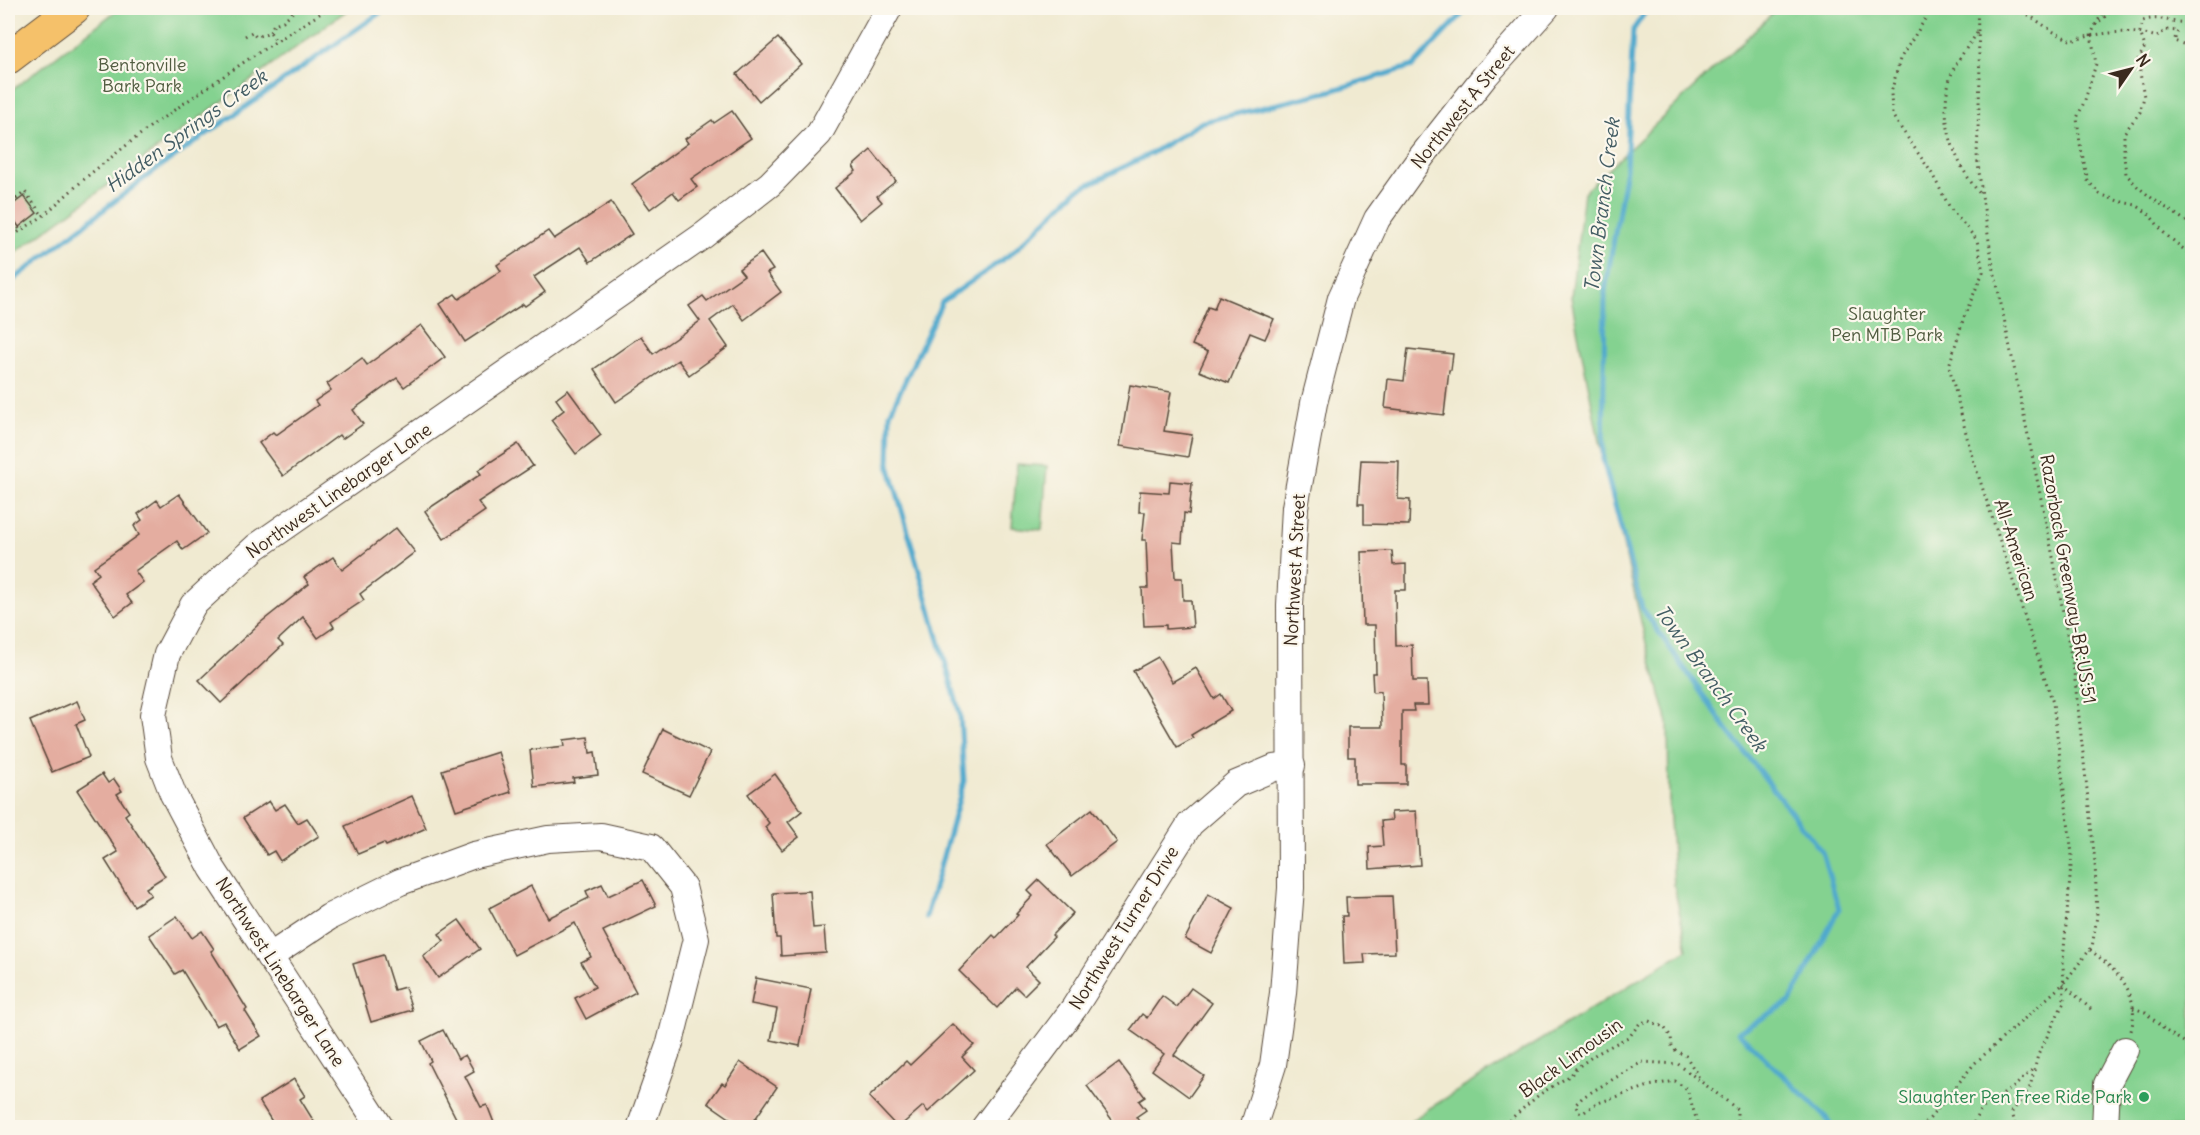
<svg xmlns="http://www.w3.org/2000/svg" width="2200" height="1135" viewBox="0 0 2200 1135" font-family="Delius,sans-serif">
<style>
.green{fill:#84d290;stroke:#607e57;stroke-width:1.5}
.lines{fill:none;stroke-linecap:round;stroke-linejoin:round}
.stream{stroke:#4fa9cd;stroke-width:5}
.building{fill:#e4ada0}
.minor-casing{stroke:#564739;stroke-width:28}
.major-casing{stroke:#564739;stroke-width:34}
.path{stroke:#564739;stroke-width:3;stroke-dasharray:1.5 4.5;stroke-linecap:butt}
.minor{stroke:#fff;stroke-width:26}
.major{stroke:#f5c16b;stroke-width:32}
.leisure-dot{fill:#2e9e5b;stroke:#fbf7ec;stroke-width:2}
.labels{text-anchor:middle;stroke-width:4.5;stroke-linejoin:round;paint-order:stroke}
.park-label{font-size:18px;fill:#515c40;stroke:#fbf7ec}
.street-label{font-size:18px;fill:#3b2a1e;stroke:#fbf7ec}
.leisure-label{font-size:18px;fill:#27864d;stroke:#fbf7ec;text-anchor:end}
.water-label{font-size:20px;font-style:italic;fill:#435d64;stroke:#fbf7ec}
</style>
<rect width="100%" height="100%" fill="#fbf7ec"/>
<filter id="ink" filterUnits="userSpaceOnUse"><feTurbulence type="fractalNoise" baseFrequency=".0167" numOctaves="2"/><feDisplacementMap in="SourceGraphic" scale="12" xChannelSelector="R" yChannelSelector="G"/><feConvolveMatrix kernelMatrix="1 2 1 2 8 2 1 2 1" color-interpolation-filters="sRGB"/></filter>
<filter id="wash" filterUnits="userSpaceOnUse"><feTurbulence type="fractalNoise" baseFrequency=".008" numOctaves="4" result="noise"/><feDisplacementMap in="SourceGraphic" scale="24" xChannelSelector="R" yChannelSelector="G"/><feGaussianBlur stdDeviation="1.35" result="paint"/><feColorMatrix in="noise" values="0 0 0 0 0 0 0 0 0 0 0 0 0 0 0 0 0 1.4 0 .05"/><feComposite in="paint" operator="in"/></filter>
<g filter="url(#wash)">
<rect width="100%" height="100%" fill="#f0ead1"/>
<g class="green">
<polygon points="120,8 350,8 8,258 8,93"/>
<polygon points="1778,8 2192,8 2192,1127 1402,1128 1428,1109 1687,950 1674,885 1669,802 1668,723 1646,643 1599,441 1571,297 1584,192"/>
<polygon points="1017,464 1047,466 1042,530 1012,527"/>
</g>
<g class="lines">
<g class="stream">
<polyline points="1648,8 1633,30 1626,169 1605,291 1603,459 1642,608 1726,728 1822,852 1839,909 1790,1002 1738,1032 1824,1115 1833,1128"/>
<polyline points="8,284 155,170 387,8"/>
<polyline points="926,917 964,781 960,714 889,465 890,413 942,302 1012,253 1077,190 1150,154 1202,122 1327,92 1413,66 1468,8"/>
</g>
</g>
<g id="blocks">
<g class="building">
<polygon points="778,38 801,64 759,101 737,74"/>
<polygon points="732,111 751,138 691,179 697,187 679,200 673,192 650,209 632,184 688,143 685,139 712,120 714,123"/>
<polygon points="871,150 896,181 877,196 882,202 860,220 835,188 856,171 853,166"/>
<polygon points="24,196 37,213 19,227 8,211 8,208"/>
<polygon points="611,202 632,234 590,262 580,247 534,277 545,292 525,306 523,304 465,342 440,304 455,294 459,299 501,271 497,265 548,231 554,239"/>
<polygon points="761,253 773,270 767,273 781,292 744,320 733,304 710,321 728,347 689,375 678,360 616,402 594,369 641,336 653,354 700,321 689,306 703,296 707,301 744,275 739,269"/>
<polygon points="1219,296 1274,319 1265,339 1250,333 1229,383 1199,371 1208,352 1192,345 1208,307 1214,309"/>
<polygon points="421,325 445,357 404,387 397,378 353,410 363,424 342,439 339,435 283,476 259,443 273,432 276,435 318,405 315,401 331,390 327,384 362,358 367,365"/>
<polygon points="1408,349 1453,354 1451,370 1449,370 1444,415 1385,408 1388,379 1404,381"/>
<polygon points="1130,385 1171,392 1164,431 1192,435 1188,457 1120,446"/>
<polygon points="568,390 601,435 576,454 551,420 564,410 556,399"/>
<polygon points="518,444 533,466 478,502 485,511 444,539 425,511 481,474 478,470"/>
<polygon points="1361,460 1399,461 1398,499 1410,500 1409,525 1364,524 1364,504 1358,504"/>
<polygon points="1170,481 1192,483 1189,514 1184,513 1182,543 1173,542 1175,578 1182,578 1183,600 1191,600 1193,627 1166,629 1166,625 1144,626 1142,588 1148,588 1146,540 1142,540 1145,512 1139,512 1140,491 1169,493"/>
<polygon points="179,494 207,533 183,550 177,541 135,571 143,582 126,595 132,603 115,616 90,581 99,574 94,567 139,535 134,526 142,520 138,514 157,500 161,506"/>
<polygon points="396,528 415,552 360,594 364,600 331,622 334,627 318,638 303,617 278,640 283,645 221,703 199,680 260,623 309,584 304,577 333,557 342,570"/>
<polygon points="1392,551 1393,565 1406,564 1406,590 1395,590 1396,646 1412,645 1413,681 1427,681 1428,705 1413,705 1414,711 1402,711 1402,765 1406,765 1406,784 1355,784 1355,757 1348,757 1348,727 1382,727 1381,691 1373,692 1372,673 1376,673 1375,625 1363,625 1361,552"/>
<polygon points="1158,657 1172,682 1196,668 1214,699 1221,694 1231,711 1191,735 1193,738 1177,747 1133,671"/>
<polygon points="77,701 85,720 76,724 89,757 52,772 30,721"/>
<polygon points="663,729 710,752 689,795 642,774"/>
<polygon points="588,737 590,753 595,752 598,775 573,778 574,782 534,787 530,750 565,746 564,740"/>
<polygon points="498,752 511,792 456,810 442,770"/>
<polygon points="102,774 108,783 114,779 122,791 117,794 129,812 125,815 165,876 146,888 151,895 134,906 105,860 118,852 77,790"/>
<polygon points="775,774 802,811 788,822 799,837 782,850 765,827 769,823 748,794"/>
<polygon points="412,796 426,828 386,846 384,843 358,854 345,826"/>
<polygon points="269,801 275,810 285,804 298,823 307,818 319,836 280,861 274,851 267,855 243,818"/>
<polygon points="1092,809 1117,842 1072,876 1047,844"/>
<polygon points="1416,811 1420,865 1370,869 1369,847 1383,846 1381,821 1392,820 1391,812"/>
<polygon points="643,880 656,906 603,931 636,992 586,1019 575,998 595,987 581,962 591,957 575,923 514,955 489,908 531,886 548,918 589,898 586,891 602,884 608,896"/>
<polygon points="1039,880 1073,913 1052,935 1054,937 1026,967 1039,980 1024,995 1016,987 997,1008 959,971 993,935 996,938 1018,915 1016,914 1033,896 1028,891"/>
<polygon points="810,891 813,928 824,927 826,953 781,956 780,938 776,938 773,893"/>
<polygon points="1208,894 1234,908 1211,953 1185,939"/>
<polygon points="1392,896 1395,953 1364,954 1365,963 1344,964 1342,916 1347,916 1346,897"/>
<polygon points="177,916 192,938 202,931 214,949 211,951 247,1009 245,1011 261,1036 240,1049 224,1022 216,1026 182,970 175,974 149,935"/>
<polygon points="459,920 480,949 438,978 423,956 444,941 439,934"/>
<polygon points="383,955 394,990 405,987 412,1010 371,1022 353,964"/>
<polygon points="756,978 811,989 800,1046 771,1040 777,1009 751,1004"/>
<polygon points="1191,988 1212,1003 1174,1055 1204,1076 1189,1097 1152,1070 1164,1054 1130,1030 1142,1014 1147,1018 1162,996 1177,1007"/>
<polygon points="953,1024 974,1045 962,1057 974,1070 928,1112 923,1106 898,1128 869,1097 906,1061 910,1065"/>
<polygon points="443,1030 458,1059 465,1055 474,1071 465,1076 481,1107 487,1105 496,1128 461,1128 428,1063 431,1061 421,1041"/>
<polygon points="740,1062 777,1087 749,1128 744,1128 708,1103 722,1083 725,1085"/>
<polygon points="1119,1062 1145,1097 1139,1101 1146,1110 1136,1117 1144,1128 1118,1128 1087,1086"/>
<polygon points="294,1079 305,1096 300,1099 318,1128 276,1128 259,1101"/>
</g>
</g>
</g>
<g filter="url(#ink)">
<use href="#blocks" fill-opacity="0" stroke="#564739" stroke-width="1.5"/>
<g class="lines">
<defs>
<g id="minor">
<polyline points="269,957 329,917 400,882 474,855 548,839 601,836 651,847 683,887 696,939 670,1043 640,1128"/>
<polyline points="381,1128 212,868 173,794 159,758 153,715 167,654 193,605 256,547 704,235 770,184 819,134 889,8"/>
<polyline points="984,1128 1074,1008 1190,824 1236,784 1274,768 1292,766"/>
<polyline points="1253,1128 1273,1065 1283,993 1291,888 1290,605 1295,507 1314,403 1341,298 1377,219 1422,156 1485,76 1546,8"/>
<polyline points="2105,1128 2107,1084 2125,1050"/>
</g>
<polyline id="major" points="8,58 74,8"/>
</defs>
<use href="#minor" class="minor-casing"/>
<use href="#major" class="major-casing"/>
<g class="path">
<polyline points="1930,8 1924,21 1900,59 1891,93 1892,115 1931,172 1950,208 1977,240 1979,250 1983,272 1964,317 1949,366 1971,453 2053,703 2072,854 2063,961 2064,1002 2038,1055 2030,1087 2012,1112 2016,1128"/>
<path d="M2018 8 2054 32 2072 41C2098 32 2131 29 2157 37L2166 30 2178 31 2174 41 2192 47"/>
<polyline points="2105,8 2091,34 2096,64 2085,100 2077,118 2080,144 2088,181 2100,194 2118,201 2136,205 2148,213 2165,234 2192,256"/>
<path d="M2192 21C2175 26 2161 14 2143 21L2140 32 2145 47 2138 60 2144 97 2140 112 2124 133V156L2126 174 2138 187 2153 199 2192 225"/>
<polyline points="2095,25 2107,15 2110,8"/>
<polyline points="270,32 274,24 283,21 297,8"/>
<path d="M1977 33C1970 44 1960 56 1954 68 1935 111 1952 161 1981 195"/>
<polyline points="245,36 252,32 256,37 270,32 276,41"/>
<polyline points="8,188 16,199 8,205"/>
<polyline points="16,199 25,192 43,216"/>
<polyline points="8,213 21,231"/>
<polyline points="8,239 43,216 90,174 151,126 250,58 329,8"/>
<path d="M2090 950C2118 972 2141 992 2131 1031"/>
<polyline points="2063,984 2093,1011"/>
<polyline points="2133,1008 2145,1012 2166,1031 2192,1047"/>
<polyline points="1500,1128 1540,1094 1571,1075 1575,1069 1596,1054 1630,1036 1640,1023 1649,1021 1664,1027 1671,1037 1672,1046 1676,1051 1686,1056 1701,1081"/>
<polyline points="1699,1128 1687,1089 1675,1081 1649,1086 1595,1104 1583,1113 1579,1112 1575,1105 1583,1097 1642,1062 1678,1064 1737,1109 1737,1128"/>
<polyline points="1922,1128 1974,1064 2063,984 2092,947 2097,916 2095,862 2074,672 2053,557 1992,260 1982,196 1977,155 1980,78 1977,8"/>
<polyline points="1971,1128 1980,1110 2015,1086 2034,1068"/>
<polyline points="2183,1128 2192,1120"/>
</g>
<use href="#minor" class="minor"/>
<use href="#major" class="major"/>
</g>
</g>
<circle class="leisure-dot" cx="2144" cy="1097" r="6"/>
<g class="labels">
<g class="park-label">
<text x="142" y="71">Bentonville<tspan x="142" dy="21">Bark Park</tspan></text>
<text x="1887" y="320">Slaughter<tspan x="1887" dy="21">Pen MTB Park</tspan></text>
</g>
<g class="street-label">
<text transform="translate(1463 107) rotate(-51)" y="6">Northwest A Street</text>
<text transform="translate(339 491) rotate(-35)" y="6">Northwest Linebarger Lane</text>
<text transform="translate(2016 550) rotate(72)" y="6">All-American</text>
<text transform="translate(1295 570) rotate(-87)" y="6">Northwest A Street</text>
<text transform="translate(2068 579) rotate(80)" y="6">Razorback Greenway-BR:US:51</text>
<text transform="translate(1124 928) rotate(-58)" y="6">Northwest Turner Drive</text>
<text transform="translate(280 972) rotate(57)" y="6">Northwest Linebarger Lane</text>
<text transform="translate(1571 1058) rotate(-36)" y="6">Black Limousin</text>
</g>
<g class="leisure-label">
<text x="2132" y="1103">Slaughter Pen Free Ride Park</text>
</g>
<g class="water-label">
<text transform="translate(186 131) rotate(-36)" y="7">Hidden Springs Creek</text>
<text transform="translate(1602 205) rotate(-83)" y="7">Town Branch Creek</text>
<text transform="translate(1711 678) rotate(54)" y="7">Town Branch Creek</text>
</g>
</g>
<rect width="2200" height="1135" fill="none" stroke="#fbf7ec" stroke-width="30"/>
<g transform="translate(2131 69) rotate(55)" stroke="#fbf7ec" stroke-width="4.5" paint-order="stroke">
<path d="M0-4.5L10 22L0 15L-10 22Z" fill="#3b2a1e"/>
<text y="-9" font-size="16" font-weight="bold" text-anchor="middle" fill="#3b2a1e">N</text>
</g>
</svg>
